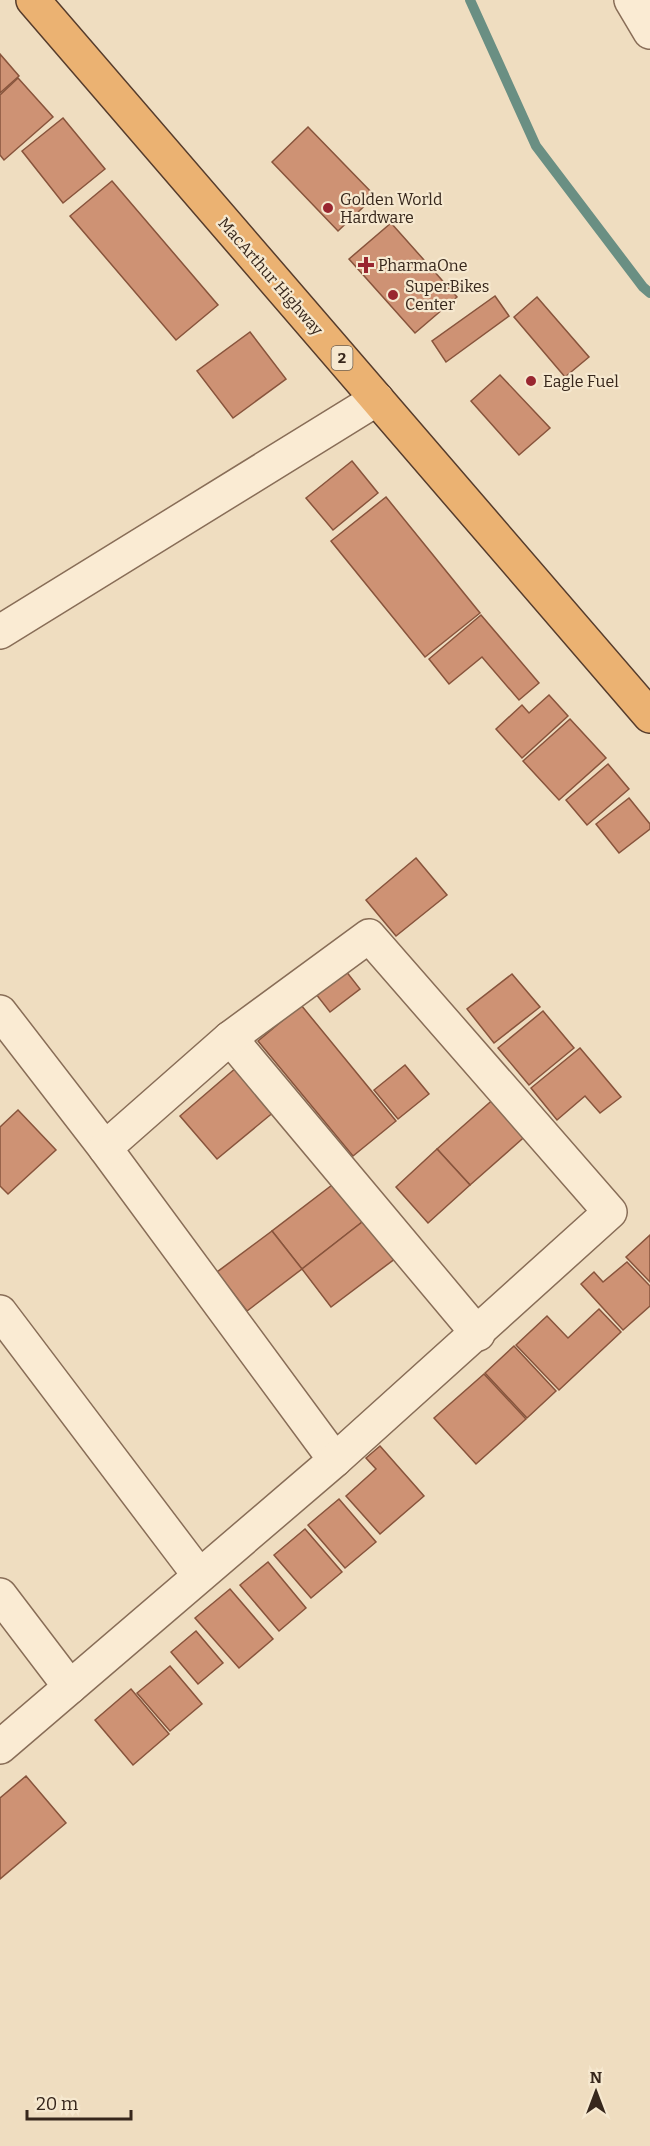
<svg xmlns="http://www.w3.org/2000/svg" width="650" height="2146" viewBox="0 0 650 2146" font-family="Bitter,serif">
<style>
.lines{fill:none;stroke-linecap:round;stroke-linejoin:round}
.stream{stroke:#6a8f83;stroke-width:10}
.building{fill:#ce9274;stroke:#88543c;stroke-width:1.5}
.minor-casing{stroke:#886d57;stroke-width:36}
.trunk-casing{stroke:#563c2c;stroke-width:36}
.minor{stroke:#faebd3;stroke-width:33}
.trunk{stroke:#ebb272;stroke-width:33}
.poi-dot{fill:#992630;stroke:#f6e8cf;stroke-width:2}
.labels{text-anchor:middle;stroke-width:4.5;stroke-linejoin:round;paint-order:stroke}
.shield{fill:#f6e8cf;stroke:#706152;stroke-width:1.5}
.shield-label{font-size:15px;font-weight:bold;fill:#37271c}
.poi-label{font-size:16px;fill:#37271c;stroke:#f6e8cf;text-anchor:start}
.street-label{font-size:16px;fill:#37271c;stroke:#f6e8cf}
</style>
<rect width="100%" height="100%" fill="#efddc0"/>
<g class="lines">
<polyline class="stream" points="470,0 536,146 643,287 650,293"/>
</g>
<g class="building">
<polygon points="0,54 19,76 0,93"/>
<polygon points="18,78 53,117 4,160 0,155 0,95"/>
<polygon points="63,118 105,169 63,203 22,151"/>
<polygon points="308,127 375,196 338,231 272,162"/>
<polygon points="112,181 218,305 176,340 70,216"/>
<polygon points="391,223 457,297 415,333 349,259"/>
<polygon points="495,296 509,316 446,362 432,341"/>
<polygon points="537,297 589,357 565,377 514,317"/>
<polygon points="250,332 286,379 233,418 197,371"/>
<polygon points="500,375 550,428 519,455 471,401"/>
<polygon points="352,461 378,493 333,530 306,498"/>
<polygon points="386,497 480,613 425,657 331,541"/>
<polygon points="481,615 539,683 519,700 482,657 449,684 429,659"/>
<polygon points="549,695 568,716 522,758 496,729 522,705 529,713"/>
<polygon points="570,719 606,758 559,800 523,761"/>
<polygon points="608,764 629,789 587,825 566,800"/>
<polygon points="629,798 650,824 650,829 619,853 596,824"/>
<polygon points="416,858 447,895 396,936 366,900"/>
<polygon points="342,966 360,989 330,1012 312,989"/>
<polygon points="512,974 540,1007 494,1043 467,1009"/>
<polygon points="301,1005 396,1121 353,1156 258,1041"/>
<polygon points="543,1011 574,1048 529,1085 498,1048"/>
<polygon points="580,1048 621,1097 600,1113 585,1096 557,1120 531,1088"/>
<polygon points="405,1065 429,1094 398,1119 374,1090"/>
<polygon points="237,1067 275,1111 217,1159 180,1116"/>
<polygon points="497,1096 530,1132 470,1185 437,1149"/>
<polygon points="18,1110 56,1150 8,1194 0,1186 0,1127"/>
<polygon points="437,1149 470,1185 428,1223 396,1187"/>
<polygon points="336,1182 366,1219 302,1269 272,1231"/>
<polygon points="366,1219 396,1258 331,1307 302,1269"/>
<polygon points="272,1231 302,1269 247,1311 217,1272"/>
<polygon points="650,1235 650,1282 626,1257"/>
<polygon points="627,1262 650,1286 650,1306 623,1330 581,1284 594,1272 603,1282"/>
<polygon points="599,1309 621,1332 559,1390 516,1345 547,1316 568,1338"/>
<polygon points="514,1346 556,1391 527,1418 485,1373"/>
<polygon points="484,1374 526,1419 476,1464 434,1418"/>
<polygon points="380,1446 424,1496 380,1534 346,1496 376,1469 366,1458"/>
<polygon points="339,1499 376,1542 345,1568 308,1525"/>
<polygon points="305,1529 342,1572 311,1598 274,1555"/>
<polygon points="268,1562 306,1608 279,1631 240,1585"/>
<polygon points="230,1589 273,1639 239,1668 195,1618"/>
<polygon points="196,1631 223,1663 198,1684 171,1652"/>
<polygon points="170,1666 202,1704 170,1731 137,1693"/>
<polygon points="131,1689 169,1734 133,1765 95,1720"/>
<polygon points="26,1776 66,1823 0,1879 0,1798"/>
</g>
<g class="lines">
<defs>
<g id="minor">
<polyline points="631,0 650,32"/>
<polyline points="0,632 377,399"/>
<polyline points="0,1012 105,1148 335,1460"/>
<polyline points="230,1038 478,1334"/>
<polyline points="0,1312 199,1575"/>
<polyline points="0,1595 70,1687"/>
<polyline points="0,1747 335,1460 610,1212 369,936 230,1038 105,1148"/>
</g>
<polyline id="trunk" points="33,0 650,716"/>
</defs>
<use href="#minor" class="minor-casing"/>
<use href="#trunk" class="trunk-casing"/>
<use href="#minor" class="minor"/>
<use href="#trunk" class="trunk"/>
</g>
<g class="poi-dot">
<circle cx="328" cy="208" r="6"/>
<path d="M363 256h6v6h6v6h-6v6h-6v-6h-6v-6h6z"/>
<circle cx="393" cy="295" r="6"/>
<circle cx="531" cy="381" r="6"/>
</g>
<g class="labels">
<rect class="shield" x="331.5" y="346" width="21" height="24" rx="4.5"/>
<g class="shield-label">
<text x="342" y="363">2</text>
</g>
<g class="poi-label">
<text x="340" y="205">Golden World<tspan x="340" dy="18">Hardware</tspan></text>
<text x="378" y="271">PharmaOne</text>
<text x="405" y="292">SuperBikes<tspan x="405" dy="18">Center</tspan></text>
<text x="543" y="387">Eagle Fuel</text>
</g>
<g class="street-label">
<text transform="translate(271 276) rotate(49)" y="6">MacArthur Highway</text>
</g>
</g>
<g transform="translate(596 2092)" stroke="#f6e8cf" stroke-width="4.5" paint-order="stroke">
<path d="M0-4.5L10 22L0 15L-10 22Z" fill="#37271c"/>
<text y="-9" font-size="16" font-weight="bold" text-anchor="middle" fill="#37271c">N</text>
</g>
<path d="M27 2110v9h104v-9" fill="none" stroke="#37271c" stroke-width="3"/>
<text x="36" y="2110" font-size="18" fill="#37271c" stroke="#f6e8cf" stroke-width="4.5" paint-order="stroke">20 m</text>
</svg>
